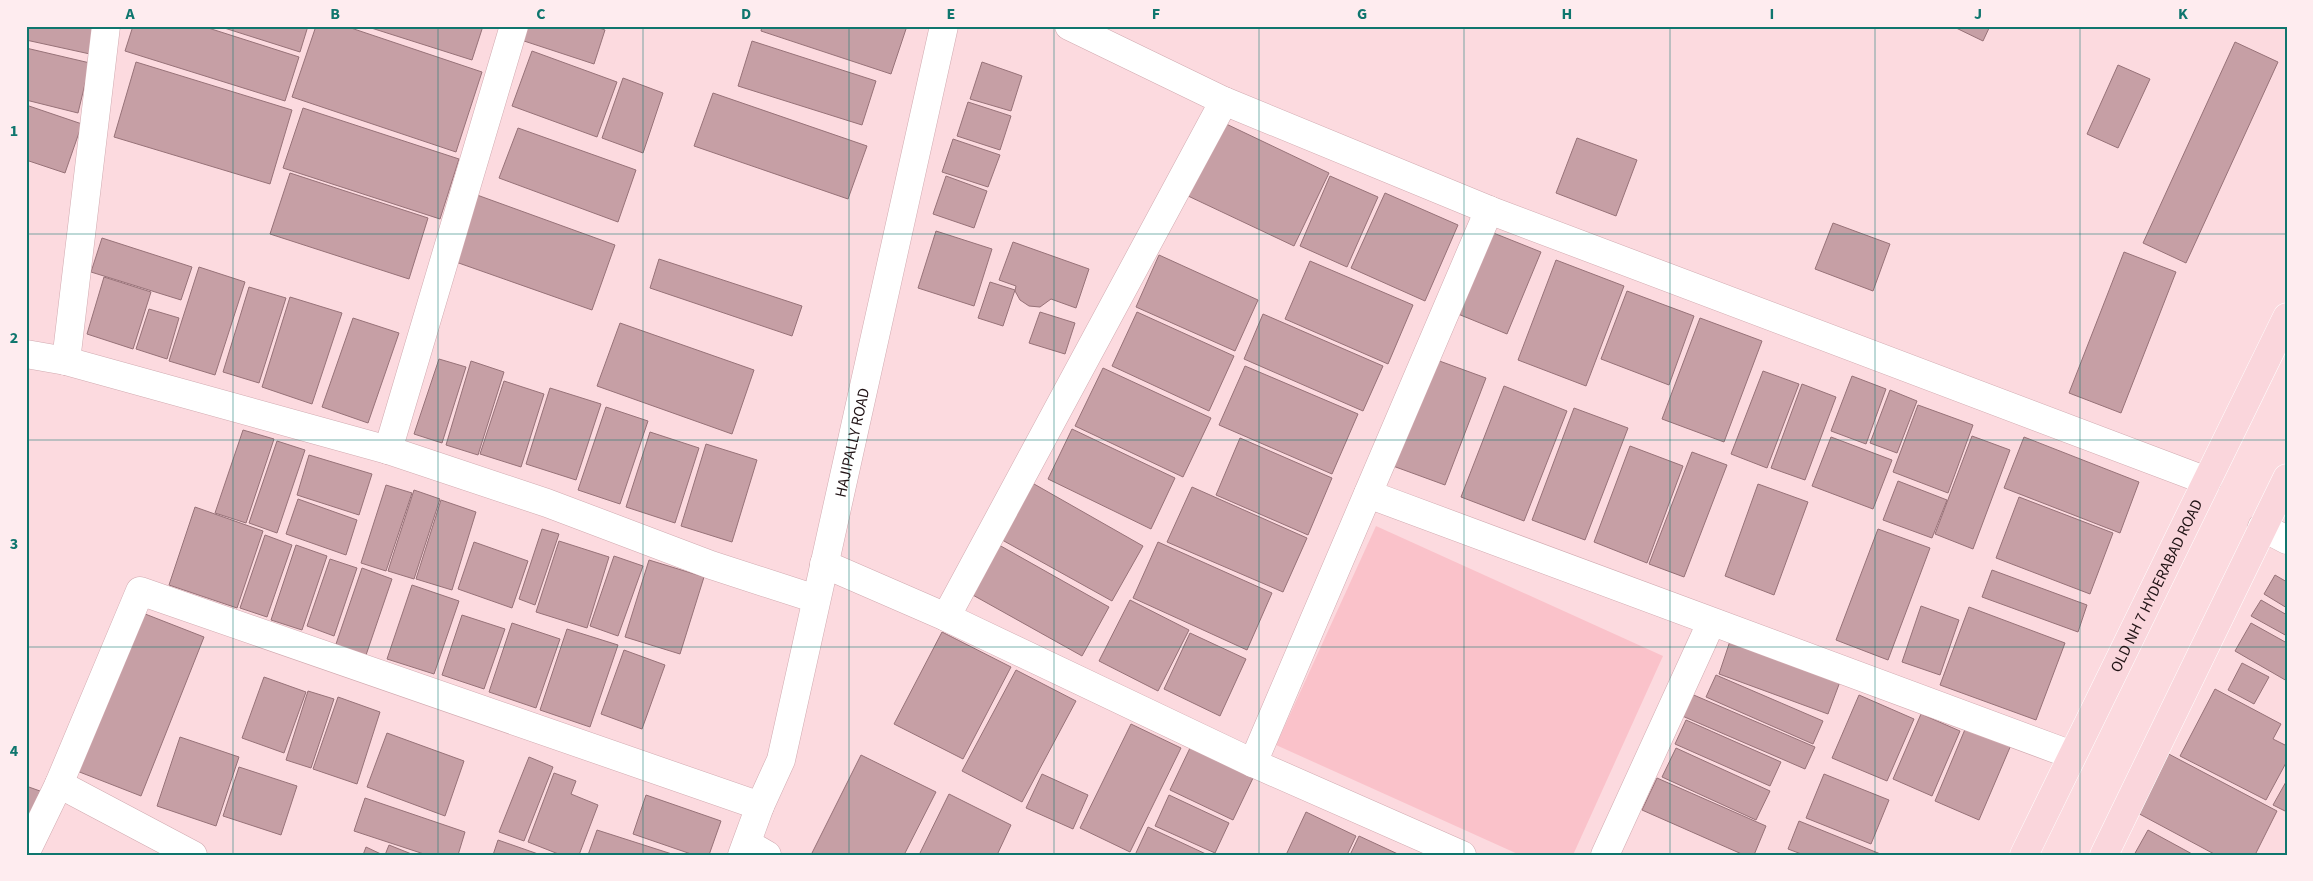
<svg xmlns="http://www.w3.org/2000/svg" width="2313" height="881" viewBox="0 0 2313 881" font-family="'Source Sans 3',sans-serif">
<style>
.green{fill:#fac2ca}
.building{fill:#c69fa5;stroke:#977278}
.lines{fill:none;stroke-linecap:round;stroke-linejoin:round}
.minor-casing{stroke:#d1aab0;stroke-width:29}
.tertiary-casing{stroke:#d1aab0;stroke-width:29}
.primary-casing{stroke:#fff;stroke-width:29}
.minor{stroke:#fff;stroke-width:28}
.tertiary{stroke:#fff;stroke-width:28}
.primary{stroke:#fad6dc;stroke-width:28}
.grid{fill:none;stroke:#0f766e;stroke-width:1;stroke-opacity:0.55}
.labels{text-anchor:middle;stroke-width:4.5;stroke-linejoin:round;paint-order:stroke}
.street-label{font-size:16px;fill:#221416;stroke:#feecef}
.neatline{fill:none;stroke:#0f766e;stroke-width:2}
.grid-label{font-size:16px;text-anchor:middle;font-weight:bold;fill:#0f766e}
</style>
<rect width="100%" height="100%" fill="#fcdadf"/>
<polygon class="green" points="1376,526 1663,656 1573,855 1520,855 1276,745"/>
<g class="building">
<polygon points="26,26 96,26 90,54 26,40"/>
<polygon points="133,26 202,26 299,57 285,101 125,51"/>
<polygon points="218,26 308,26 300,52"/>
<polygon points="316,26 345,26 482,72 456,152 292,97"/>
<polygon points="365,26 483,26 472,60"/>
<polygon points="519,26 594,26 605,30 594,64 515,38"/>
<polygon points="762,26 907,26 891,74 761,31"/>
<polygon points="1952,26 1990,26 1983,41"/>
<polygon points="752,41 876,81 862,125 738,86"/>
<polygon points="2235,42 2278,62 2186,263 2143,243"/>
<polygon points="26,48 90,63 78,113 26,100"/>
<polygon points="532,51 617,82 597,137 512,106"/>
<polygon points="136,62 292,110 270,184 114,137"/>
<polygon points="982,62 1022,76 1011,111 970,99"/>
<polygon points="2118,65 2150,79 2118,148 2087,134"/>
<polygon points="623,78 663,93 643,153 602,138"/>
<polygon points="713,93 867,146 848,199 694,146"/>
<polygon points="968,102 1011,116 1000,150 957,136"/>
<polygon points="26,105 82,124 65,173 26,160"/>
<polygon points="303,108 459,159 440,219 283,168"/>
<polygon points="1222,122 1329,173 1294,246 1186,195"/>
<polygon points="518,128 636,170 618,222 499,178"/>
<polygon points="1577,138 1637,160 1616,216 1556,193"/>
<polygon points="953,139 1000,155 988,187 942,172"/>
<polygon points="290,173 428,218 409,279 270,234"/>
<polygon points="946,176 987,191 974,228 933,214"/>
<polygon points="1330,176 1378,197 1347,267 1300,246"/>
<polygon points="1385,193 1458,225 1425,301 1351,268"/>
<polygon points="477,195 615,245 592,310 453,261"/>
<polygon points="1833,223 1890,244 1873,291 1815,269"/>
<polygon points="936,231 992,249 974,306 918,288"/>
<polygon points="1491,232 1541,252 1507,334 1458,314"/>
<polygon points="102,238 192,267 181,300 91,272"/>
<polygon points="1013,242 1089,269 1076,308 1051,299 1040,307 1029,306 1020,300 1015,291 1016,286 999,280"/>
<polygon points="2124,252 2176,272 2121,413 2069,393"/>
<polygon points="1159,255 1258,300 1235,351 1136,307"/>
<polygon points="659,259 802,306 792,336 650,288"/>
<polygon points="1556,260 1624,286 1586,386 1518,360"/>
<polygon points="1310,261 1413,305 1388,364 1285,319"/>
<polygon points="199,267 245,282 215,375 169,361"/>
<polygon points="104,277 151,292 133,349 87,334"/>
<polygon points="990,282 1015,290 1003,326 978,318"/>
<polygon points="249,287 286,298 259,383 223,372"/>
<polygon points="1627,291 1694,316 1669,385 1601,359"/>
<polygon points="290,297 342,313 312,404 262,387"/>
<polygon points="149,309 179,318 167,359 136,349"/>
<polygon points="1040,312 1075,323 1065,354 1029,343"/>
<polygon points="1137,312 1234,356 1209,411 1112,366"/>
<polygon points="1263,314 1383,366 1363,411 1244,359"/>
<polygon points="353,318 399,333 368,423 322,407"/>
<polygon points="1700,318 1762,341 1724,442 1662,419"/>
<polygon points="620,323 754,370 732,434 597,386"/>
<polygon points="439,359 466,367 442,443 414,434"/>
<polygon points="1434,359 1486,378 1445,485 1393,466"/>
<polygon points="471,361 504,372 478,455 446,445"/>
<polygon points="1245,366 1358,414 1332,474 1219,425"/>
<polygon points="1103,368 1211,418 1183,477 1075,426"/>
<polygon points="1763,371 1799,384 1767,468 1731,454"/>
<polygon points="1852,376 1886,389 1866,444 1831,431"/>
<polygon points="504,381 544,394 521,467 480,454"/>
<polygon points="1802,384 1836,397 1805,480 1771,468"/>
<polygon points="1504,386 1567,411 1524,521 1461,497"/>
<polygon points="550,388 601,404 576,480 526,464"/>
<polygon points="1890,390 1917,401 1897,453 1870,443"/>
<polygon points="1918,405 1973,425 1948,493 1893,472"/>
<polygon points="606,407 648,421 620,504 578,490"/>
<polygon points="1574,408 1628,428 1585,540 1532,520"/>
<polygon points="1072,429 1175,478 1151,529 1048,479"/>
<polygon points="243,430 274,439 246,523 215,513"/>
<polygon points="650,432 699,448 675,523 626,507"/>
<polygon points="1972,436 2010,450 1973,549 1935,534"/>
<polygon points="1831,437 1892,460 1873,509 1812,486"/>
<polygon points="2024,437 2139,482 2120,533 2004,488"/>
<polygon points="1240,438 1332,478 1308,535 1216,495"/>
<polygon points="277,441 305,450 277,533 249,523"/>
<polygon points="706,444 757,460 732,542 681,526"/>
<polygon points="1630,446 1683,466 1647,563 1594,542"/>
<polygon points="1692,452 1727,465 1684,577 1649,564"/>
<polygon points="309,455 372,474 359,515 297,495"/>
<polygon points="1027,480 1143,546 1112,601 995,536"/>
<polygon points="1898,481 1947,500 1932,538 1883,520"/>
<polygon points="1758,484 1808,502 1774,595 1725,576"/>
<polygon points="386,485 412,493 386,571 361,563"/>
<polygon points="1192,487 1307,538 1283,592 1167,542"/>
<polygon points="414,490 440,499 414,579 388,571"/>
<polygon points="2019,497 2113,533 2090,594 1996,558"/>
<polygon points="298,499 357,520 346,555 286,534"/>
<polygon points="441,500 476,512 452,590 416,579"/>
<polygon points="195,507 263,531 237,608 169,585"/>
<polygon points="542,529 559,534 535,605 519,599"/>
<polygon points="1878,529 1930,548 1888,660 1836,640"/>
<polygon points="265,535 292,545 267,617 240,608"/>
<polygon points="559,541 609,557 587,628 536,612"/>
<polygon points="474,542 528,561 512,608 458,589"/>
<polygon points="1158,542 1272,593 1247,650 1133,598"/>
<polygon points="296,545 327,556 302,630 271,620"/>
<polygon points="999,545 1109,607 1082,656 971,594"/>
<polygon points="614,556 643,566 618,636 590,626"/>
<polygon points="330,559 357,568 334,636 307,626"/>
<polygon points="649,560 704,577 680,654 625,637"/>
<polygon points="362,568 392,579 365,658 335,647"/>
<polygon points="1992,570 2087,605 2078,632 1982,597"/>
<polygon points="2275,575 2287,582 2287,608 2264,594"/>
<polygon points="412,585 459,601 434,674 387,659"/>
<polygon points="1130,600 1189,630 1158,691 1099,661"/>
<polygon points="2261,600 2287,615 2287,636 2251,616"/>
<polygon points="1921,606 1959,620 1940,675 1902,662"/>
<polygon points="1969,607 2065,643 2036,720 1940,685"/>
<polygon points="140,612 204,637 141,796 77,771"/>
<polygon points="462,615 505,629 484,689 442,675"/>
<polygon points="512,623 560,639 536,708 489,692"/>
<polygon points="2251,623 2287,643 2287,681 2235,651"/>
<polygon points="567,629 618,645 590,727 540,710"/>
<polygon points="942,632 1011,667 963,759 894,724"/>
<polygon points="1190,633 1246,659 1220,716 1164,689"/>
<polygon points="1731,638 1841,679 1828,714 1719,674"/>
<polygon points="624,650 665,665 642,729 601,714"/>
<polygon points="2242,663 2269,677 2254,704 2228,690"/>
<polygon points="1016,670 1076,701 1022,802 962,771"/>
<polygon points="1716,675 1823,721 1813,744 1706,697"/>
<polygon points="264,677 306,692 284,753 242,738"/>
<polygon points="2215,689 2281,724 2273,739 2287,746 2287,761 2266,800 2180,756"/>
<polygon points="308,691 334,699 311,768 286,760"/>
<polygon points="1689,693 1815,747 1805,769 1680,715"/>
<polygon points="1859,695 1914,719 1887,781 1832,758"/>
<polygon points="338,697 380,712 357,784 313,769"/>
<polygon points="1921,714 1960,731 1932,796 1893,779"/>
<polygon points="1686,720 1781,762 1770,786 1675,744"/>
<polygon points="1131,724 1181,748 1130,852 1080,828"/>
<polygon points="1966,727 2011,745 1979,820 1935,801"/>
<polygon points="387,733 464,761 445,816 367,787"/>
<polygon points="180,737 239,757 216,826 157,806"/>
<polygon points="1190,748 1253,778 1233,820 1170,790"/>
<polygon points="1676,748 1770,791 1756,820 1662,777"/>
<polygon points="2163,751 2277,811 2255,855 2216,855 2132,810"/>
<polygon points="861,755 936,792 904,855 811,855"/>
<polygon points="529,757 553,767 524,841 499,832"/>
<polygon points="239,767 297,786 281,835 223,816"/>
<polygon points="554,773 576,781 571,794 598,805 579,855 561,855 528,842"/>
<polygon points="1042,774 1088,795 1073,829 1026,808"/>
<polygon points="1824,774 1889,800 1871,844 1806,818"/>
<polygon points="1657,778 1766,826 1754,855 1744,855 1642,810"/>
<polygon points="2287,780 2287,812 2273,805"/>
<polygon points="26,786 40,791 26,826"/>
<polygon points="949,794 1011,825 997,855 919,855"/>
<polygon points="646,795 721,821 709,855 694,855 633,834"/>
<polygon points="1169,795 1229,823 1215,853 1155,826"/>
<polygon points="365,798 465,832 458,855 427,855 354,831"/>
<polygon points="1306,812 1356,836 1347,855 1286,855"/>
<polygon points="1799,821 1883,855 1804,855 1788,849"/>
<polygon points="1148,827 1208,855 1135,855"/>
<polygon points="597,830 675,855 588,855"/>
<polygon points="2148,830 2194,855 2134,855"/>
<polygon points="1359,836 1400,855 1350,855"/>
<polygon points="498,840 541,855 493,855"/>
<polygon points="389,845 414,855 385,855"/>
<polygon points="366,847 383,855 363,855"/>
</g>
<g class="lines">
<defs>
<g id="minor">
<polyline points="1069,26 1224,101 1489,210 2207,481"/>
<polyline points="26,354 66,361 388,450 547,503 711,565 816,599"/>
<polyline points="66,361 106,26"/>
<polyline points="388,450 514,26"/>
<polyline points="1368,494 2072,755"/>
<polyline points="2262,527 2287,540"/>
<polyline points="824,564 946,617 1253,763 1462,855"/>
<polyline points="946,617 1224,101"/>
<polyline points="1253,763 1489,210"/>
<polyline points="59,784 193,855"/>
<polyline points="748,844 767,855"/>
<polyline points="26,852 59,784 140,591 760,806"/>
<polyline points="1605,855 1711,623"/>
</g>
<g id="tertiary">
<path id="s1" d="M742 855 760 806 781 760 944 26"/>
</g>
<g id="primary">
<path id="s2" d="M2024 855 2287 317"/>
<polyline points="2104,855 2287,478"/>
</g>
</defs>
<use href="#minor" class="minor-casing"/>
<use href="#tertiary" class="tertiary-casing"/>
<use href="#primary" class="primary-casing"/>
<use href="#minor" class="minor"/>
<use href="#tertiary" class="tertiary"/>
<use href="#primary" class="primary"/>
</g>
<path class="grid" d="M233 26V855M438 26V855M643 26V855M849 26V855M1054 26V855M1259 26V855M1464 26V855M1670 26V855M1875 26V855M2080 26V855M26 234H2287M26 440H2287M26 647H2287"/>
<g class="labels">
<g class="street-label">
<text dy="6" stroke="none"><textPath href="#s1" startOffset="428">HAJIPALLY ROAD</textPath></text>
<text dy="6" stroke="none"><textPath href="#s2" startOffset="300">OLD NH 7 HYDERABAD ROAD</textPath></text>
</g>
</g>
<rect width="2313" height="881" fill="none" stroke="#feecef" stroke-width="55"/>
<rect x="28" y="28" width="2258" height="826" class="neatline"/>
<g class="grid-label">
<text x="130" y="19">A</text>
<text x="335" y="19">B</text>
<text x="541" y="19">C</text>
<text x="746" y="19">D</text>
<text x="951" y="19">E</text>
<text x="1156" y="19">F</text>
<text x="1362" y="19">G</text>
<text x="1567" y="19">H</text>
<text x="1772" y="19">I</text>
<text x="1978" y="19">J</text>
<text x="2183" y="19">K</text>
<text x="14" y="136">1</text>
<text x="14" y="343">2</text>
<text x="14" y="549">3</text>
<text x="14" y="756">4</text>
</g>
</svg>
